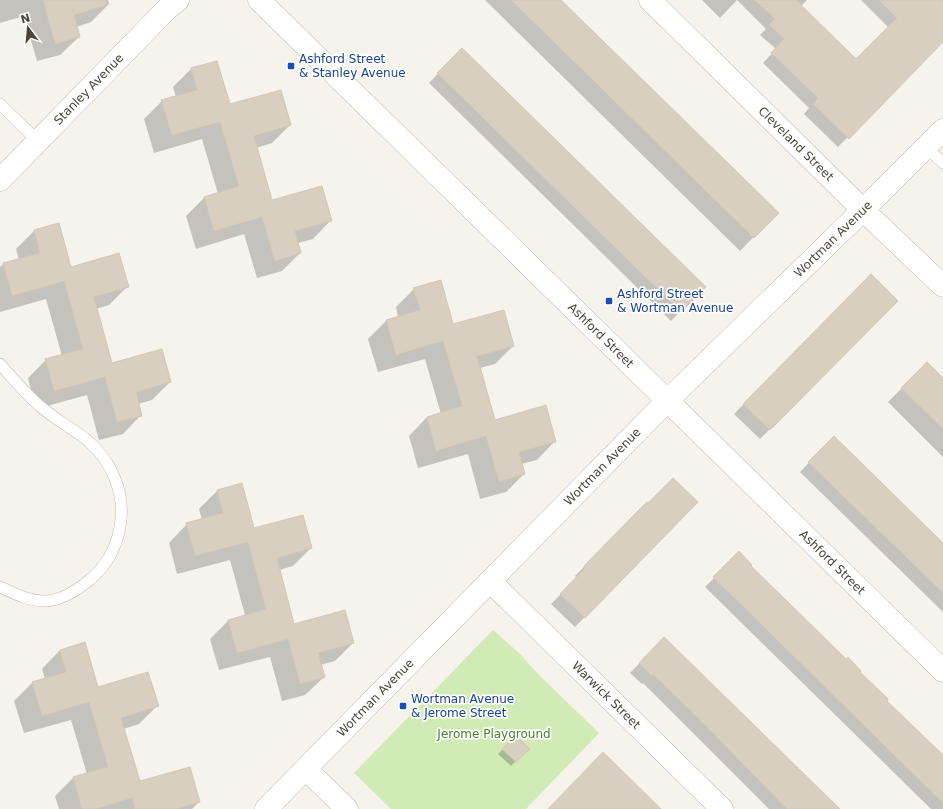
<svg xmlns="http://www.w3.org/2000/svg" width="943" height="809" viewBox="0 0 943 809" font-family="'DejaVu Sans',sans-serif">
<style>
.green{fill:#d2eab5}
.shadow{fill:#0003}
.building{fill:#d8cfc1;stroke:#d3c7b4}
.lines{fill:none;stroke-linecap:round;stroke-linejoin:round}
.service-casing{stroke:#c2bbae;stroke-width:12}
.minor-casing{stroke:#c2bbae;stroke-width:23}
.service{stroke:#fff;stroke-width:11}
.minor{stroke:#fff;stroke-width:22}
.transit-dot{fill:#1a4fb4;stroke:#fff;stroke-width:1.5}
.labels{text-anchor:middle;stroke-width:3.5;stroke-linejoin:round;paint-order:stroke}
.transit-label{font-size:12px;fill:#164399;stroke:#fff;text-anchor:start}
.street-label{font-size:12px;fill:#4b4439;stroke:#fff}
.park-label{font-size:12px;fill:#4a7f2a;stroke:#fff}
</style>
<rect width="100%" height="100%" fill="#f6f3ec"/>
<polygon class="green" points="493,630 519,653 540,676 599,733 526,809 391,809 354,773"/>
<g class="shadow">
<polygon points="0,0 108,0 109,4 91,22 76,27 79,37 60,55 37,61 24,16 0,23"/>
<polygon points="485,0 560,0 777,213 740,251"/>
<polygon points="702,0 807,0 801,6 856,61 889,28 861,0 943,0 943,40 838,147 804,114 809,108 763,63 776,49 760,35 766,29 737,0 720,18"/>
<polygon points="462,49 704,287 671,321 429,83"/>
<polygon points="216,62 229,105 290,125 272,143 256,148 271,201 331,220 313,239 298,243 300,253 282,271 257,278 244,234 196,249 186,216 204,198 218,194 202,139 154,153 144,119 162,101 176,97 173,87 191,69"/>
<polygon points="58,225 70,268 127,287 109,305 96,309 111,364 170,382 152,400 138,404 141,415 123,434 99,440 87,395 36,409 28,378 46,360 62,356 46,299 0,312 0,267 3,264 19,260 16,249 34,231"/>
<polygon points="871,275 896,301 760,439 734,414"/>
<polygon points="414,289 453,325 513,346 495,364 480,368 495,421 555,441 537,460 521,464 524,474 506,492 480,499 468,454 418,468 409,436 427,417 441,414 425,359 378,372 368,339 387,320 398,317 396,307"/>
<polygon points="927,363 943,379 943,457 888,402"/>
<polygon points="834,437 943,544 943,612 800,472"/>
<polygon points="217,491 253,529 311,548 293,566 279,570 294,625 353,643 335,661 320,665 324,677 305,695 282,701 270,657 219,670 210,639 228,621 245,615 230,560 177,574 169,543 187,524 202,520 199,509"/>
<polygon points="697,502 575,627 551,604 577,578 575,576 622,528"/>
<polygon points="739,553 750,566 859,672 885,701 943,757 943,809 931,809 705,587"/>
<polygon points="664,638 838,809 769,809 643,683 642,684 630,673"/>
<polygon points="60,650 98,688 157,706 139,724 123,729 139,783 199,802 192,809 59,809 55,796 73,778 87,774 71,720 24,733 14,701 32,683 45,679 42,669"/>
<polygon points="516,736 528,749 511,766 498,754"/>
</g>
<g class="building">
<polygon points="43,0 106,0 107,5 74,15 80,37 55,44"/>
<polygon points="511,0 561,0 779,213 754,238"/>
<polygon points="755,0 796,0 856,59 897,18 879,0 943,0 943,42 849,139 813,104 818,98 771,53 784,39 769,25 775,19"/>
<polygon points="462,48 706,287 681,312 437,73"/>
<polygon points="217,61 230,104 281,90 291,125 254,136 272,200 322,186 332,221 295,231 301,253 275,261 262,217 214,231 204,197 239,186 220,122 172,135 161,100 197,90 191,68"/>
<polygon points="59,223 71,267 119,253 129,287 94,297 112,363 162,349 171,382 136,392 142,416 117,422 105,377 54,391 45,359 83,349 64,281 12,296 3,263 40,253 34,230"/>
<polygon points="871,274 898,301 770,430 743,404"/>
<polygon points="441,280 453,324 504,310 514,346 477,356 495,420 546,405 556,442 519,452 525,474 499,482 486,436 436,451 427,417 462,406 443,341 396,355 386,320 420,310 413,288"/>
<polygon points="927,362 943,378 943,429 901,388"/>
<polygon points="834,436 943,543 943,593 808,462"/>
<polygon points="673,478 698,502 585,618 560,594 585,568 584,566 631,518 647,502 648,503"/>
<polygon points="242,483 254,528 303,515 312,548 277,558 294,624 345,610 354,643 318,653 325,677 300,684 288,639 237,653 228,620 266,609 248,542 195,556 186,523 223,513 217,490"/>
<polygon points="739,551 752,565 751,566 791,605 846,659 848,657 861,671 860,672 888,699 887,701 943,755 943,803 713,577"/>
<polygon points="664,637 801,771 840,809 787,809 708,728 653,674 652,676 639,663"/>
<polygon points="85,642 98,687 148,672 159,706 121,718 140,781 190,767 200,802 176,809 135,809 132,798 95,809 82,809 73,777 108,767 89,702 42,716 32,682 66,672 60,650"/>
<polygon points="516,735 530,749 516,762 502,749"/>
<polygon points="603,752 661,809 548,809"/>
</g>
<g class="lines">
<defs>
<g id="service">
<polyline points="0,104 38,141"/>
<polyline points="926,147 943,163"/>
<path d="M0 364C13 379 25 393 40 406 54 419 72 428 87 440 112 461 126 494 120 527 116 550 105 568 87 582 53 609 36 604 0 587"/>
</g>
<g id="minor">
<path id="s1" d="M259 0 943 671"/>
<path id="s2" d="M650 0 863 210 943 286"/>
<path id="s3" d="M0 180 167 9 178 0"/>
<path id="s4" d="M490 581 722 809"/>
<polyline points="306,769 347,809"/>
<path id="s5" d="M266 809 667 401 863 210 943 130"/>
</g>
</defs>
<use href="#service" class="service-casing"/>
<use href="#minor" class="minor-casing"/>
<use href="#service" class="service"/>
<use href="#minor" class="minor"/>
</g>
<g class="transit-dot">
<rect x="287" y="62" width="8" height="8" rx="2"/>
<rect x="605" y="297" width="8" height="8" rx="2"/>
<rect x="399" y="702" width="8" height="8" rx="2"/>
</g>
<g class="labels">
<g class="transit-label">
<text x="299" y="63">Ashford Street<tspan x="299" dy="14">&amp; Stanley Avenue</tspan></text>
<text x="617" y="298">Ashford Street<tspan x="617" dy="14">&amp; Wortman Avenue</tspan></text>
<text x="411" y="703">Wortman Avenue<tspan x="411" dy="14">&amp; Jerome Street</tspan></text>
</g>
<g class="street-label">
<text dy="4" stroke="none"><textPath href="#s3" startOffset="127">Stanley Avenue</textPath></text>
<text dy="4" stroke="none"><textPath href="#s2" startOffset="205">Cleveland Street</textPath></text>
<text dy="4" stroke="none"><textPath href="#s5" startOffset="804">Wortman Avenue</textPath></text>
<text dy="4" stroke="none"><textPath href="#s1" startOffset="479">Ashford Street</textPath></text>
<text dy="4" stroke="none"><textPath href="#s5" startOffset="480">Wortman Avenue</textPath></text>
<text dy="4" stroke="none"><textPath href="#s1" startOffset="803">Ashford Street</textPath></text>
<text dy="4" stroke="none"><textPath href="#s4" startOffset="163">Warwick Street</textPath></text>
<text dy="4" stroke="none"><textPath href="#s5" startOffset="156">Wortman Avenue</textPath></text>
</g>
<g class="park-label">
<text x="494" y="738">Jerome Playground</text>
</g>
</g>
<g transform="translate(28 28) rotate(344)" stroke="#ffffff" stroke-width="3" paint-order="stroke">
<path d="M0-3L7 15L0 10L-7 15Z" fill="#4b4439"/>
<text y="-6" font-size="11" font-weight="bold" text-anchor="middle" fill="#4b4439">N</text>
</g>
</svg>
